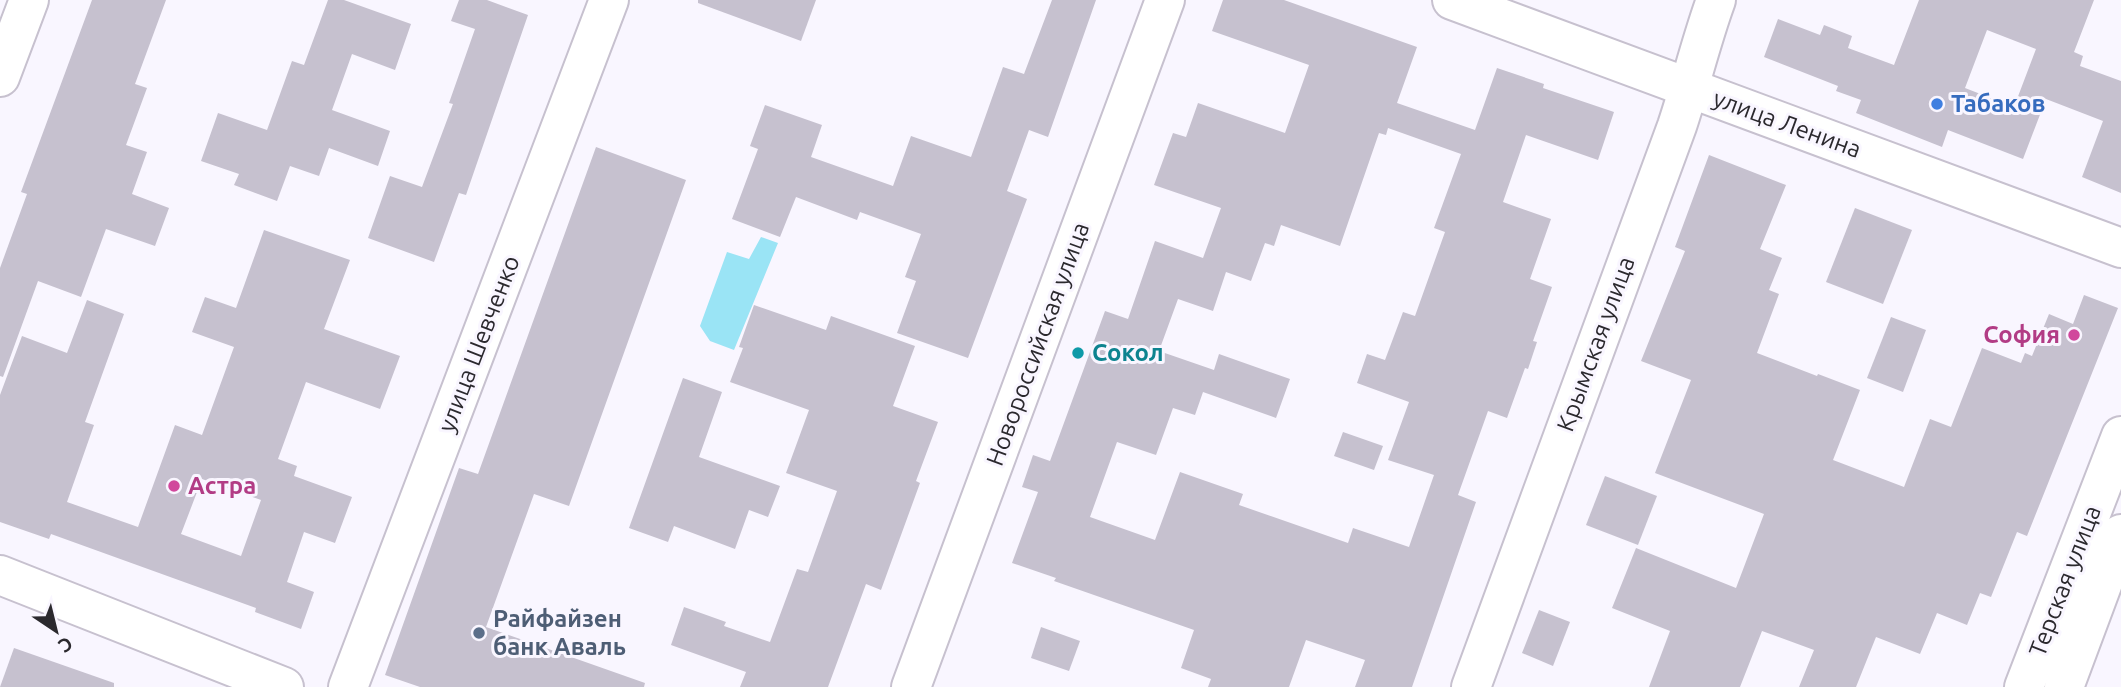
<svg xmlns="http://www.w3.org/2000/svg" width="2121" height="687" viewBox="0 0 2121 687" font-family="Ubuntu,sans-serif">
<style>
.water{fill:#9ae4f5}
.building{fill:#c6c1cf;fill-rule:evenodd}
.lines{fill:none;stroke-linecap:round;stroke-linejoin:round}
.minor-casing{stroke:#c7c1cf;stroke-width:42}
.minor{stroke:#fff;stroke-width:38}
.shop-dot{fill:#3f7fe0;stroke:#f9f6ff;stroke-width:2.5}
.hotel-dot{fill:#d1479c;stroke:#f9f6ff;stroke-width:2.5}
.culture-dot{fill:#0f9aa8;stroke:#f9f6ff;stroke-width:2.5}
.service-dot{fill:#5c6f8a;stroke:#f9f6ff;stroke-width:2.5}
.labels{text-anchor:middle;stroke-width:6;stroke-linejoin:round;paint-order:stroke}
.shop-label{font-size:24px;font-weight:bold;fill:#366cbe;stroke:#f9f6ff;text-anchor:start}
.street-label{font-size:24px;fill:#2b292e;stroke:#f9f6ff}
.hotel-label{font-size:24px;font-weight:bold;fill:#b23c85;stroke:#f9f6ff;text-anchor:end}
.culture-label{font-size:24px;font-weight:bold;fill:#0d838f;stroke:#f9f6ff;text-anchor:start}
.service-label{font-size:24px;font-weight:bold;fill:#4e5e75;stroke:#f9f6ff;text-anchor:start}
</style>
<rect width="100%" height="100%" fill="#f9f6ff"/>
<polygon class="water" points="761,237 778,243 734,350 710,341 700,326 727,252 749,259"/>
<g class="building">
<polygon points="92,0 166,0 135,84 147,88 126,145 147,152 132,194 169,208 155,246 106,229 81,297 38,281 3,377 0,376 0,268 27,194 21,192"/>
<polygon points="328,0 344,0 411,24 395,70 352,54 332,110 390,131 378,166 329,148 319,176 290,166 277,201 234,185 239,174 201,161 218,113 267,130 292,61 304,65"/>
<polygon points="459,0 487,0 528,15 466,195 459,193 434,262 368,238 390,176 422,187 453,104 449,103 475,29 451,21"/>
<polygon points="698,0 816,0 801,41 698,3"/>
<polygon points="1052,0 1096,0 1048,137 1029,130 1007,191 1027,199 968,358 897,333 916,281 905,277 921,234 860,212 857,220 796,197 780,237 732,219 758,149 750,146 765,105 822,125 811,157 893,186 911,136 971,157 1003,67 1024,74"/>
<path d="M1223 0H1284L1417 47 1397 103 1475 130 1497 68 1544 84 1543 88 1614 112 1598 160 1526 135 1503 202 1551 219 1530 279 1552 287 1533 341 1537 342 1528 369 1525 368 1507 418 1488 411 1458 495 1476 502 1412 687H1355L1365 660 1306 640 1289 687H1208L1211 679 1181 668 1194 630 1054 581 1056 578 1012 563 1038 492 1022 487 1033 455 1050 461 1105 311 1128 319 1155 241 1203 258 1221 208 1154 185 1173 133 1186 137 1198 103 1285 133 1309 65 1212 31ZM1388 128 1461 154 1434 228 1445 232 1415 316 1403 312 1385 360 1367 354 1357 383 1409 402 1388 460 1434 475 1409 547 1353 528 1348 543 1239 505 1243 494 1180 472 1155 540 1090 517 1117 442 1156 455 1173 408 1195 415 1203 392 1276 418 1290 379 1219 354 1214 370 1159 351 1178 299 1213 311 1226 272 1251 281 1265 243 1274 246 1281 225 1340 246 1379 133 1386 135Z"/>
<path d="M1919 0H2094L2074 52 2083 56 2080 66 2121 81V193L2082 177 2103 121 2046 99 2023 159 1948 130 1942 147 1856 113 1861 100 1836 91 1838 86 1764 57 1778 19 1820 35 1824 25 1852 36 1848 48 1894 65ZM1987 30 2036 49 2014 107 1965 88Z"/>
<polygon points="596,147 686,180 569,506 534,494 486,627 645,683 644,687 420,687 385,675 459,468 478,474"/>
<polygon points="1709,155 1786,185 1760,249 1782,258 1769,290 1779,294 1757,353 1817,376 1818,374 1860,390 1833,460 1904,487 1930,419 1951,427 1982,348 2021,363 2025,353 2032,356 2049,314 2073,324 2084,295 2118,308 2027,536 2017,532 1991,597 1980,593 1967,625 1937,613 1920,654 1876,637 1856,687 1799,687 1814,650 1762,631 1740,687 1649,687 1670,631 1612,608 1636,548 1736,588 1764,514 1655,473 1691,380 1641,361 1685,251 1675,247"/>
<polygon points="1855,208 1912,230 1883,304 1826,282"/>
<path d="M264 230 350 260 324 329 400 356 380 409 306 382 278 459 297 466 294 476 352 497 335 543 304 532 287 582 314 592 301 629 255 612 256 608 51 534 49 539 0 522V395L22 336 67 353 87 300 124 314 85 422 94 425 67 502 138 527 175 425 202 435 234 347 192 332 205 297 236 308ZM202 479 261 500 241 556 181 534Z"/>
<polygon points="754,305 826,330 831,316 915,346 893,406 938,422 916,481 920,483 881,590 866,584 828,687 740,687 746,672 671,645 684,607 726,622 724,626 770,642 797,569 808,572 837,491 786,473 809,410 730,382 743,348 739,347"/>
<polygon points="1891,317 1926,330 1903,392 1867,378"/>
<polygon points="683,378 722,392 699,457 780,486 768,517 749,510 735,549 674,526 668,542 629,528"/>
<polygon points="1343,432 1383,446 1374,470 1334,456"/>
<polygon points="1605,476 1657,496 1638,545 1586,525"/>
<polygon points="1539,610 1570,622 1553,666 1522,653"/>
<polygon points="1041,627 1080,641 1069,671 1031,658"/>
<polygon points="14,648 114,683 114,687 0,687"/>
</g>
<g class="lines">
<defs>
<g id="minor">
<polyline points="1452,0 2121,248"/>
<polyline points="0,77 29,0"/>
<polyline points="0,575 284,687"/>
<polyline points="348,687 609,0"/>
<polyline points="911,687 1165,0"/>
<path d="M1471 687 1677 126C1691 84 1701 41 1716 0"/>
<polyline points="2024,687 2121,436"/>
<polyline points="2064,687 2121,534"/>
</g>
</defs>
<use href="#minor" class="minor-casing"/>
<use href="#minor" class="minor"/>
</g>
<circle class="shop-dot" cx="1937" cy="104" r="7"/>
<g class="hotel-dot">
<circle cx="2074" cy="335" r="7"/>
<circle cx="174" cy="486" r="7"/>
</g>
<circle class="culture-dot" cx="1078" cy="353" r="7"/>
<circle class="service-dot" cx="479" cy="633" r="7"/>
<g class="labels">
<g class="shop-label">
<text x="1951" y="112">Табаков</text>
</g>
<g class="street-label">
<text transform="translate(1787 124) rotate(20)" y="8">улица Ленина</text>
<text transform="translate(479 344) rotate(-69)" y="8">улица Шевченко</text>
<text transform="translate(1038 344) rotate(-70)" y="8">Новороссийская улица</text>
<text transform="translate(1596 344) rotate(-70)" y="8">Крымская улица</text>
<text transform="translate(2065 581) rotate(-69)" y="8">Терская улица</text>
</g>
<g class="hotel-label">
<text x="2060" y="343">София</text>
<text x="188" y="494" text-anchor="start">Астра</text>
</g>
<g class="culture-label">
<text x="1092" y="361">Сокол</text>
</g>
<g class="service-label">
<text x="493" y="627">Райфайзен<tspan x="493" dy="28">банк Аваль</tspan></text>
</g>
</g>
<g transform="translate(56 631) rotate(145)" stroke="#f9f6ff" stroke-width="5" paint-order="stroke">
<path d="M0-5L12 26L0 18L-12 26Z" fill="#2b292e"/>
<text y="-10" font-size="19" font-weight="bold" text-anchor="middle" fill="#2b292e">С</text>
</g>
</svg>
